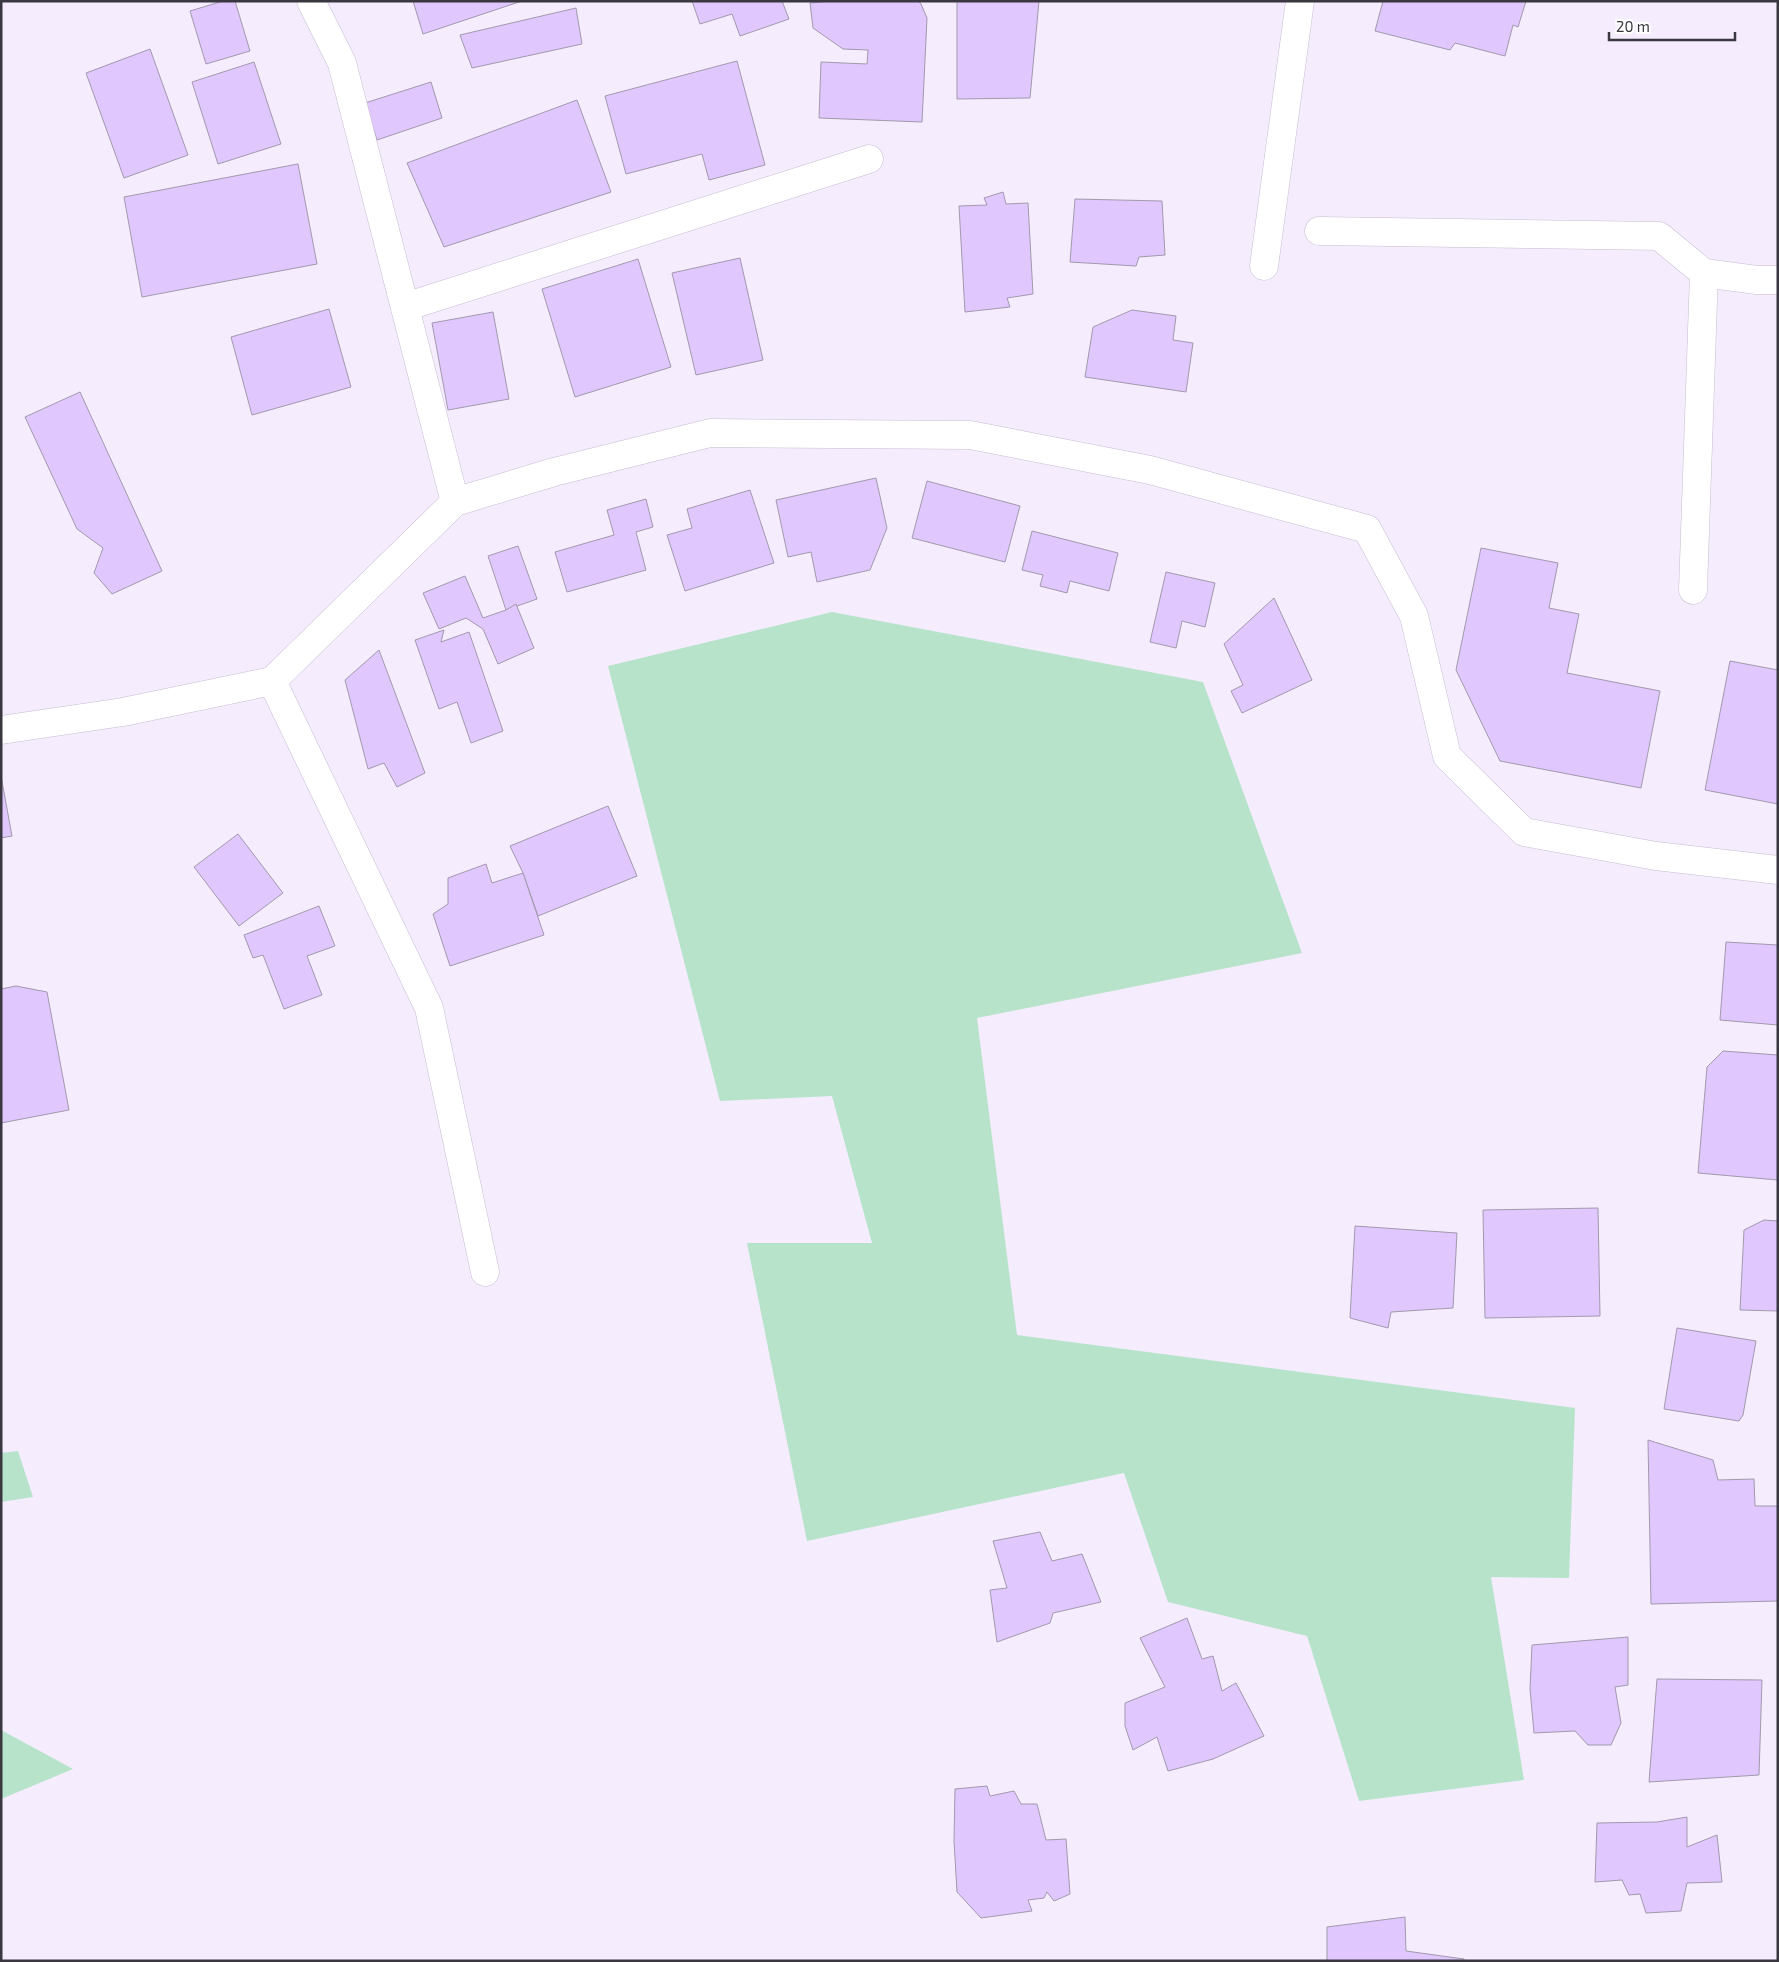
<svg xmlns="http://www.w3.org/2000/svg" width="1779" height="1962" viewBox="0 0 1779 1962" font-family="'Exo 2',sans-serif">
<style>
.green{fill:#b7e3cb}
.building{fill:#e0c7fd;stroke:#a299ad}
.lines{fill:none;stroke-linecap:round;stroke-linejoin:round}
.street-casing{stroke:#c6bcd1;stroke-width:29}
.street{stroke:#fff;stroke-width:28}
</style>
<rect width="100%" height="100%" fill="#f5edfe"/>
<g class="green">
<polygon points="832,612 1203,682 1302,953 977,1018 1017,1335 1575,1408 1569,1578 1491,1577 1524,1780 1359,1801 1307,1636 1168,1602 1124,1473 807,1541 747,1243 872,1243 832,1096 720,1101 608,666"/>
<polygon points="18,1451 33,1497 1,1502 1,1453"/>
<polygon points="1,1730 73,1769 1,1799"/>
</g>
<g class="building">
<polygon points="223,1 235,1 250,51 206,64 190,11"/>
<polygon points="413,1 522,1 423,34"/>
<polygon points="692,1 782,1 789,19 740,36 732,14 700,24"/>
<polygon points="830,1 918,1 921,4 927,18 922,122 819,118 821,62 867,64 868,50 843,49 813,28 810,3"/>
<polygon points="957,1 1039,1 1030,98 957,99"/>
<polygon points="1383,1 1526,1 1518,27 1513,25 1505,56 1455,43 1450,50 1375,31"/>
<polygon points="576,8 582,44 472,68 460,35"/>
<polygon points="150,49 188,155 124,178 86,73"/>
<polygon points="737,61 765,165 709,180 702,154 626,174 605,96"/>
<polygon points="254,62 281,144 218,164 192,82"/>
<polygon points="431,82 442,118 377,140 365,103"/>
<polygon points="577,100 611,192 444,247 407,163"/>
<polygon points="298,164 317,264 142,297 124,197"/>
<polygon points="1003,192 1006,204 1028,203 1033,294 1007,298 1010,307 965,312 959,206 987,205 984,198"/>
<polygon points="1075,199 1162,201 1165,255 1139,257 1136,266 1070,262"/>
<polygon points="740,258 763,360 696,375 672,273"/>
<polygon points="638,259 671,367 575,397 542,289"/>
<polygon points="329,309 351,387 252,415 231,337"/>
<polygon points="1132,310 1176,316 1173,340 1193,343 1186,392 1085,377 1093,327"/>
<polygon points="493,312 509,399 448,410 432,323"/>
<polygon points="80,392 162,571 112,594 94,573 103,548 77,529 25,417"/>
<polygon points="876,478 887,528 870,570 817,582 811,552 788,557 776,500"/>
<polygon points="927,481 1020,506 1005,562 912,538"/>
<polygon points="750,490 774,563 685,591 667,535 692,528 687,509"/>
<polygon points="646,499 653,527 636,532 646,570 567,592 555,552 614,535 607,510"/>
<polygon points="1032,531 1118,553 1109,591 1070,581 1067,593 1040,586 1043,575 1022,570"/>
<polygon points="518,546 537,599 506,610 488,556"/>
<polygon points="1481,548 1558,563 1549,608 1579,614 1567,673 1660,691 1641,788 1500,761 1456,670"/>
<polygon points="1166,572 1215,583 1205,627 1182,621 1176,648 1150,642"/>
<polygon points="465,576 483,618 506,610 516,604 534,648 498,664 483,629 466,618 439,629 423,593"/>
<polygon points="1274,598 1312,680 1242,713 1231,691 1243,685 1224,644"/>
<polygon points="444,630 441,642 469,632 503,731 471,743 457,702 439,709 415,640"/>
<polygon points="379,650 425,773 397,787 384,763 368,769 345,680"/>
<polygon points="1730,661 1778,670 1778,804 1705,790"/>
<polygon points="1,776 12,836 1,838"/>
<polygon points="608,806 637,876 538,916 523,873 510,846"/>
<polygon points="238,834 283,893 239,926 194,867"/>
<polygon points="486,864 492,883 523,873 544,935 450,966 433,914 448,904 448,878"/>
<polygon points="319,906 335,946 307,956 322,995 284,1009 263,955 253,958 244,935"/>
<polygon points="1726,942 1778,945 1778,1025 1720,1020"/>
<polygon points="16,986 47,992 69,1110 1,1123 1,989"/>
<polygon points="1723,1051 1778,1055 1778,1180 1698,1173 1707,1067"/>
<polygon points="1598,1208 1600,1316 1485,1318 1483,1210"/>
<polygon points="1764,1220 1778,1221 1778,1311 1740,1310 1744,1230"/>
<polygon points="1355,1226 1457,1233 1453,1308 1391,1312 1388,1328 1350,1318"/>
<polygon points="1677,1328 1756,1341 1743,1415 1739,1421 1664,1409"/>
<polygon points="1648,1440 1713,1460 1718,1480 1754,1479 1755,1506 1778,1506 1778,1601 1651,1604"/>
<polygon points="1040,1532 1052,1561 1082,1554 1101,1602 1053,1613 1050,1623 997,1642 990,1590 1007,1588 993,1541"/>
<polygon points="1187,1618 1202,1659 1213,1656 1222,1691 1236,1683 1264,1736 1213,1759 1168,1771 1157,1737 1133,1750 1125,1726 1125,1703 1165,1687 1140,1638"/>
<polygon points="1628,1637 1628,1685 1615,1687 1621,1723 1611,1745 1588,1745 1575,1731 1534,1733 1530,1689 1532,1645"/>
<polygon points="1657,1679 1762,1680 1759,1775 1649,1782"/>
<polygon points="987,1786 990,1796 1014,1791 1021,1804 1037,1804 1046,1840 1066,1839 1070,1894 1054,1901 1047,1892 1044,1898 1028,1900 1032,1911 981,1918 957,1892 954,1841 955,1789"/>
<polygon points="1687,1817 1687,1847 1717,1835 1722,1882 1687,1883 1681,1911 1646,1913 1640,1894 1629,1895 1622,1880 1595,1882 1597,1823 1657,1822"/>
<polygon points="1405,1917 1406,1951 1464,1959 1464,1961 1327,1961 1327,1927"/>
</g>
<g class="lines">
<defs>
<g id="street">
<polyline points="311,1 342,63 455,502"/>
<polyline points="1319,231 1659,236 1704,273 1757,280 1778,280"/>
<polyline points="1264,266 1300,1"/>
<polyline points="405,307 869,159"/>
<polyline points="1693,590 1704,273"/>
<polyline points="1,730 123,712 272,681"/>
<polyline points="485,1272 429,1008 272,681 455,502 554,472 710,433 970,435 1150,470 1367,529 1414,616 1447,756 1524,832 1656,856 1778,870"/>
</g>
</defs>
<use href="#street" class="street-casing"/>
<use href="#street" class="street"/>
</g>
<rect width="1779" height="1962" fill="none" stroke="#3b3740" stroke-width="5"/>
<path d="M1609 32v8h126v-8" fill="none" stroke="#3b3740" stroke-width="2.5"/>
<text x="1616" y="32" font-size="15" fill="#3b3740" stroke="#ffffff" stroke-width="4" paint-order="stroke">20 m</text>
</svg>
